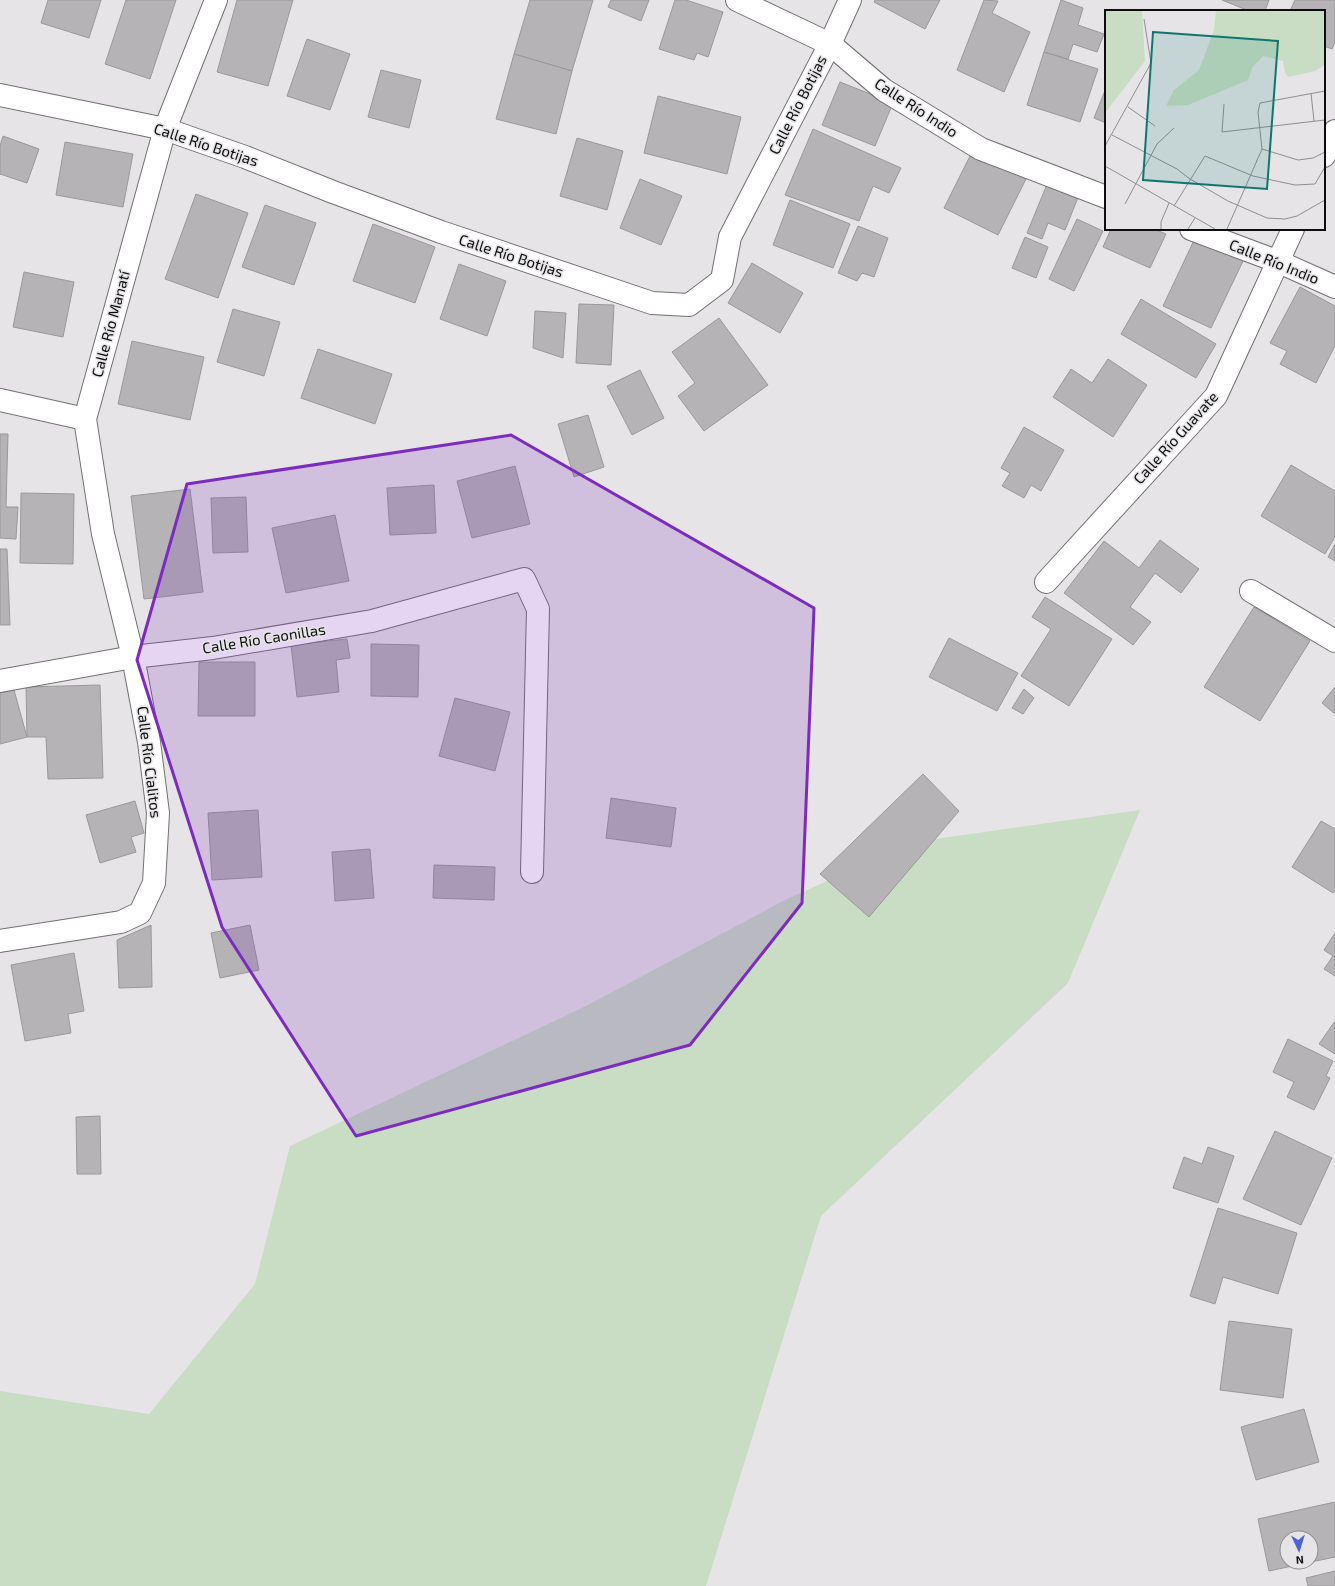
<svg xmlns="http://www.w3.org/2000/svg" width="1335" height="1586" viewBox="0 0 1335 1586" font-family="'Exo 2',sans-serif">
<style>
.green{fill:#c8ddc4}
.building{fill:#b5b3b5;stroke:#9a989b}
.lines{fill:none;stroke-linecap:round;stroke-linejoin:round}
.minor-casing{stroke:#727072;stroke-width:24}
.minor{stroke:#fff;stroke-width:22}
.marked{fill:#7b2cbf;fill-opacity:0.2;stroke:#7b2cbf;stroke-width:3;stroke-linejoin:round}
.labels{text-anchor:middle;stroke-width:3;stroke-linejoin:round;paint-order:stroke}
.street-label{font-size:15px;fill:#0d0d0d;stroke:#e6e4e7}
.inset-road{fill:none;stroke:#8f8e90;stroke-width:1}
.view{fill:#0f766e;fill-opacity:0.15;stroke:#0f766e;stroke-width:2}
.inset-edge{fill:none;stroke:#0d0d0d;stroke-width:2}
</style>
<rect width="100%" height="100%" fill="#e6e4e7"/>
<polygon class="green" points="1140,810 1068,983 821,1216 706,1586 0,1586 0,1391 149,1414 255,1284 290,1146 586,1006 787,899 914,842"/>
<g class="building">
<polygon points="48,0 101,0 89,38 41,23"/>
<polygon points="126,0 176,0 150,79 105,64"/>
<polygon points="237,0 293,0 268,86 217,72"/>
<polygon points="530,0 593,0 572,71 514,54"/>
<polygon points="611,0 649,0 641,21 608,7"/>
<polygon points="675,0 686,0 723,12 708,57 697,53 694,60 659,49"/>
<polygon points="875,0 940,0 925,29 874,2"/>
<polygon points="984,0 998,1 992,13 1030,32 1004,92 957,70"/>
<polygon points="1061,0 1083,8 1078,25 1104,34 1097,52 1073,44 1068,59 1044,52"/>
<polygon points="1222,0 1269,0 1265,11 1249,11"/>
<polygon points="1295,0 1335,0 1335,42 1332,49 1324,46 1324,11 1290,11"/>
<polygon points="307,39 350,54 330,110 287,96"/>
<polygon points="1044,52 1098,69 1080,122 1027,105"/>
<polygon points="514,54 572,71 556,134 496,119"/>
<polygon points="381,70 421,80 409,128 368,117"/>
<polygon points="840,82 893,103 875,146 822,125"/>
<polygon points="1106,88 1106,123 1094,118"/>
<polygon points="658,96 741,117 727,174 644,153"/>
<polygon points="813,129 901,168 889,193 873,186 859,221 785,195"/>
<polygon points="3,136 39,149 27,183 0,174 0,146"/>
<polygon points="577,138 623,151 607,210 560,196"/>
<polygon points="65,142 133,154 123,207 56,195"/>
<polygon points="972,152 1026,179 998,235 944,208"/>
<polygon points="1050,177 1081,190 1065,230 1048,223 1042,239 1027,233"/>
<polygon points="640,179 682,196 661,245 620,228"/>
<polygon points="196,194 248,213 218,298 165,279"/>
<polygon points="790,200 850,224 833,268 773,245"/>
<polygon points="265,205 316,223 294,285 242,267"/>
<polygon points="1077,219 1103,231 1074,291 1049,279"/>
<polygon points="373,224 435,247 415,303 353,281"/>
<polygon points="858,226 888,238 874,277 862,273 857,281 838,273"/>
<polygon points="1111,229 1154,229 1166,234 1150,268 1103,247"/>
<polygon points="1196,236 1244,259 1211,328 1163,306"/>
<polygon points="1025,237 1048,247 1036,278 1012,268"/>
<polygon points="752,263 803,293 780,333 728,303"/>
<polygon points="459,264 506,281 487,336 440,319"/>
<polygon points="24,272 74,282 63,337 13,327"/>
<polygon points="1300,287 1335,306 1335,346 1316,383 1280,364 1287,351 1270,343"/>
<polygon points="1141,299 1216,344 1196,378 1121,334"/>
<polygon points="579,304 614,305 611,365 576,363"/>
<polygon points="233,309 280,322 264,376 217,362"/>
<polygon points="535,311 566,313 563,358 533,348"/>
<polygon points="719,318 768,385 704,431 678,396 695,383 672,352"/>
<polygon points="132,341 204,357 190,420 118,404"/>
<polygon points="318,349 392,374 375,424 301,398"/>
<polygon points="1108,359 1147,385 1113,437 1053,397 1071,369 1092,383"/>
<polygon points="640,370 664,418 632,435 607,386"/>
<polygon points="588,415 604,467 574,477 558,424"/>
<polygon points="1024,427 1064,450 1041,491 1031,485 1024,498 1002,486 1010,473 1001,468"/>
<polygon points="0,434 8,434 6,507 18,507 16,539 0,538"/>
<polygon points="1291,465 1335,491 1335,537 1325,554 1261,516"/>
<polygon points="515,466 530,524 472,538 457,481"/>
<polygon points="434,485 436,533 390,535 387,488"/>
<polygon points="190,489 203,592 144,599 131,496"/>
<polygon points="21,493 74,494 73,564 20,563"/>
<polygon points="246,497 248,552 213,553 211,498"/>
<polygon points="335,515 349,581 286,593 272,528"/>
<polygon points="1160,540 1199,569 1181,593 1155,573 1130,607 1151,622 1133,645 1064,593 1104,541 1139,568"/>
<polygon points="1335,544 1335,561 1328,557"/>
<polygon points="0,549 7,549 10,625 0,625"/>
<polygon points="1045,597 1112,639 1069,706 1021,676 1051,629 1032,617"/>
<polygon points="1254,607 1310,641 1260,721 1204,687"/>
<polygon points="949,638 1018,673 997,711 929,677"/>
<polygon points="347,639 350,658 336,660 339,692 297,697 291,645"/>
<polygon points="371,644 419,645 418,697 371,696"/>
<polygon points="199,662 255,662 255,716 198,716"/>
<polygon points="100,685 103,778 48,779 46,737 27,737 26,687"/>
<polygon points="1335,687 1335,714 1322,703"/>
<polygon points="1024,689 1034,698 1023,714 1012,708"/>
<polygon points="14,690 27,737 0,744 0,693"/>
<polygon points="455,698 510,712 495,771 439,756"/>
<polygon points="923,774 959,811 869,917 820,874"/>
<polygon points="611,798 676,808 671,847 606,838"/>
<polygon points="135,801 144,833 131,837 136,852 100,863 86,815"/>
<polygon points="258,810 262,877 212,880 208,813"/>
<polygon points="1321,821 1335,829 1335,890 1333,893 1292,867"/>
<polygon points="370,849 374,898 335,901 332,852"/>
<polygon points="434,865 495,867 494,900 433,898"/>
<polygon points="151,925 152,987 119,988 117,940"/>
<polygon points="250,925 259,970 220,978 211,933"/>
<polygon points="1335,933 1335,976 1324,969 1333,956 1324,950"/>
<polygon points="74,953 84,1011 68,1014 71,1033 25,1041 11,965"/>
<polygon points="1335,1021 1335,1054 1319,1044"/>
<polygon points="1288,1039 1333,1061 1326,1076 1330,1078 1314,1110 1287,1097 1294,1082 1273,1072"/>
<polygon points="100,1116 101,1174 77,1174 76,1117"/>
<polygon points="1275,1131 1332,1158 1301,1225 1243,1199"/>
<polygon points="1208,1147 1234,1156 1218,1203 1173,1188 1184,1157 1202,1164"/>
<polygon points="1218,1208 1297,1233 1278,1294 1223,1277 1215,1304 1190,1296"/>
<polygon points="1229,1321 1292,1329 1283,1398 1220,1390"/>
<polygon points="1304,1409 1319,1462 1256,1480 1241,1427"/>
<polygon points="1335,1502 1335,1557 1311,1562 1311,1538 1287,1538 1287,1562 1311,1562 1269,1571 1258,1519"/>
<polygon points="1335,1571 1335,1586 1308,1586 1306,1578"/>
</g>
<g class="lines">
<defs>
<g id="minor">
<polyline points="737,0 830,44 884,90 981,149 1106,197"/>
<polyline points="0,95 165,129 245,157 333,192 441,232 652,303 689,305 722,280 730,237 830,44 850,0"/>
<polyline points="1324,156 1335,131"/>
<polyline points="1191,229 1279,262 1335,287"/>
<polyline points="0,400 85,419"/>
<polyline points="1046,582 1216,396 1293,229"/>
<polyline points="1251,591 1335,641"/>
<polyline points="0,681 133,657 213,648 372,621 524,579 538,609 532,872"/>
<polyline points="0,941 121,922 140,913 154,883 158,813 149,742 133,657 103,534 85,419 165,129 216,0"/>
</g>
</defs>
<use href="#minor" class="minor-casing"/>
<use href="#minor" class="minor"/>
</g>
<path class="marked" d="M511 435 814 608 802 903 690 1045 356 1136 222 927 137 660 187 484Z"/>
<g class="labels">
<g class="street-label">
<text transform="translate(798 105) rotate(-63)" y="5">Calle Río Botijas</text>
<text transform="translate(916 108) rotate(33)" y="5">Calle Río Indio</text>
<text transform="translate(206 145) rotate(18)" y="5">Calle Río Botijas</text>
<text transform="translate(511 256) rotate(18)" y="5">Calle Río Botijas</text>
<text transform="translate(1274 262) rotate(22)" y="5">Calle Río Indio</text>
<text transform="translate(111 324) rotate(-75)" y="5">Calle Río Manatí</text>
<text transform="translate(1176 438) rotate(-48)" y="5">Calle Río Guavate</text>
<text transform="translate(264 639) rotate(-9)" y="5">Calle Río Caonillas</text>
<text transform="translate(149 762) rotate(83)" y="5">Calle Río Cialitos</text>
</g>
</g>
<g transform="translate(1105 10)">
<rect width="220" height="220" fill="#e6e4e7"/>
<path d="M0 1H37L40 51 0 103ZM111 1H220V55L210 61 183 67 180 63 178 51 158 46 147 58 143 70 83 95 61 96 69 80 94 60 109 20Z" fill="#c8ddc4"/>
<path class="inset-road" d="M206 83 209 111M119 94 117 122 220 110M23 97 50 116M7 125 72 159 85 169 123 191 162 208 180 209 192 206 220 190M0 136 46 53 39 9M157 139 193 150 208 148 220 142M0 156 110 219M20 194 52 134 69 118M69 196 100 146 148 166 190 175 210 174 220 157M56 219V212L64 193M83 219 90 208M122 219 157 139 153 102 155 93 220 81"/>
<path class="view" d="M48 22 173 31 162 179 38 170Z"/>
<rect width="220" height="220" class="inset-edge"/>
</g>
<g transform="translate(1299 1550) rotate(176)"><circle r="19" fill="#e6e4e7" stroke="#8f8e90"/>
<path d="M0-3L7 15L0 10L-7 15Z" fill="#4b62d7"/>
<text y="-6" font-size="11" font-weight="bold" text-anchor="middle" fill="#0d0d0d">N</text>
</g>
</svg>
